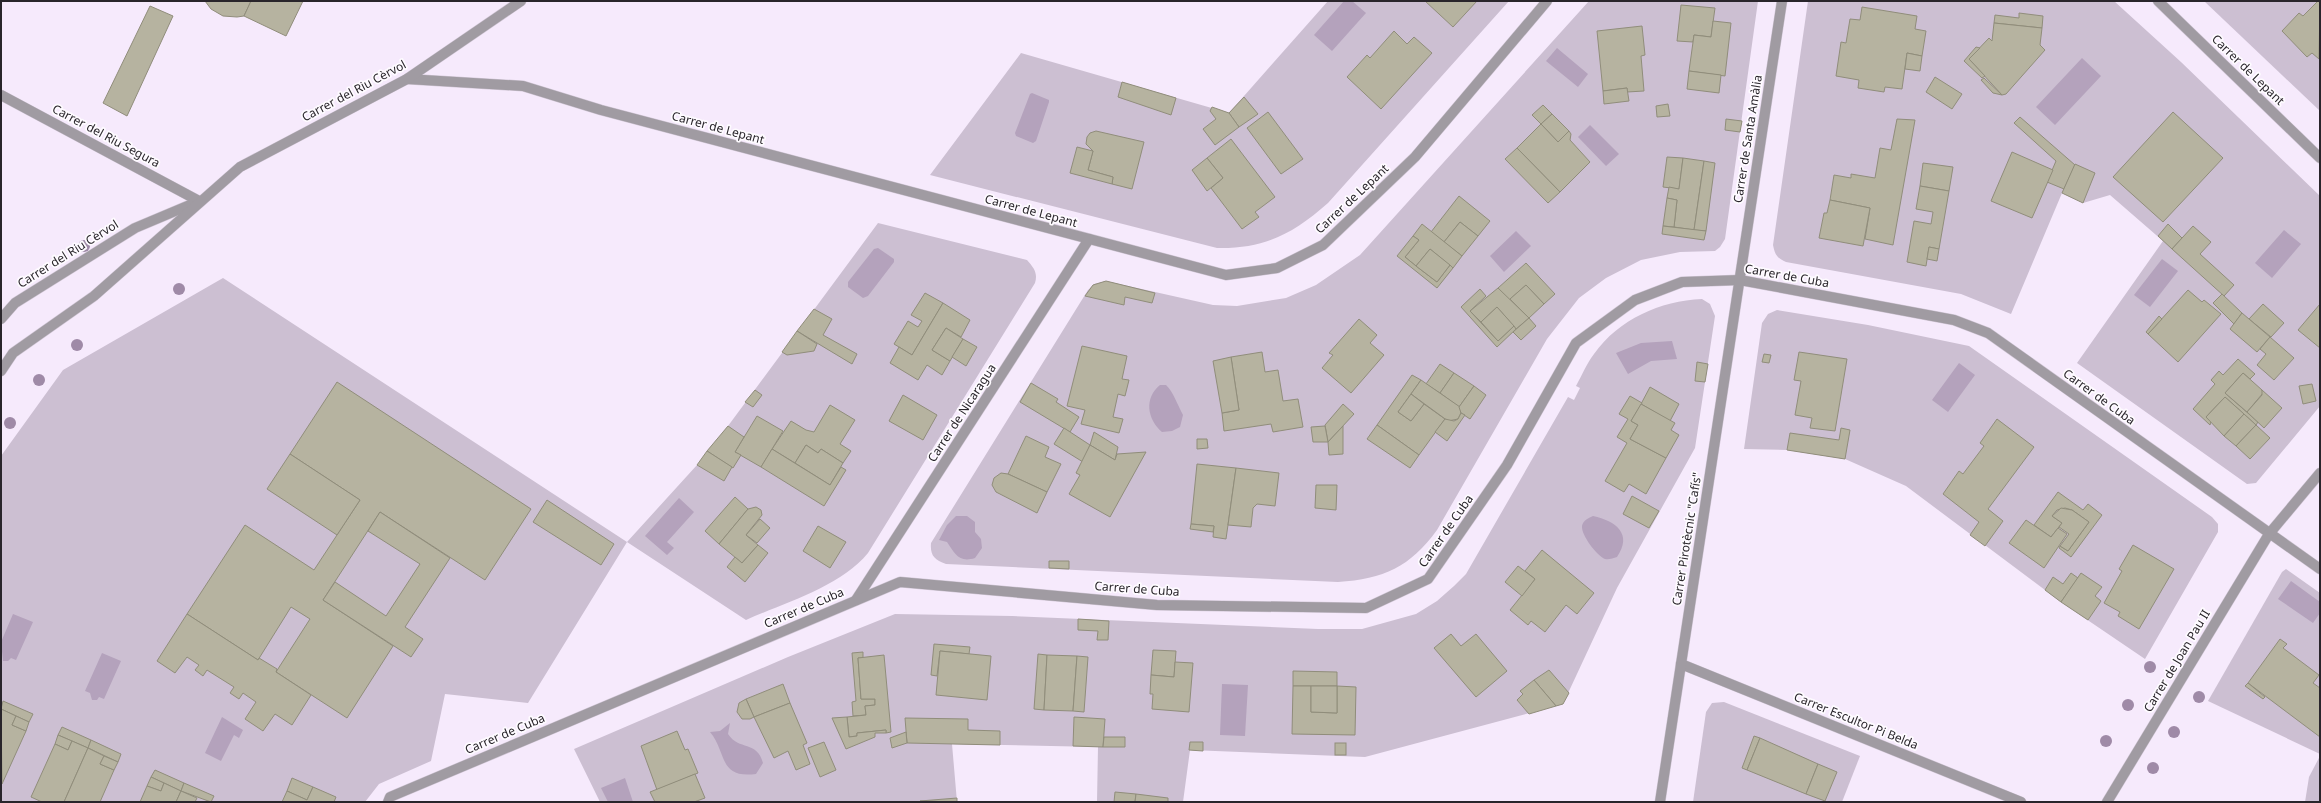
<svg xmlns="http://www.w3.org/2000/svg" width="2321" height="803" viewBox="0 0 2321 803" font-family="'Noto Sans',sans-serif">
<style>
.green{fill:#ccbfd2}
.water{fill:#b4a2bc}
.building{fill:#b6b3a0;stroke:#908d7b}
.lines{fill:none;stroke-linecap:round;stroke-linejoin:round}
.minor-casing{stroke:#d1c7d6;stroke-width:11}
.minor{stroke:#a09ba2;stroke-width:10}
.tree{fill:#9f8aa7}
.labels{text-anchor:middle;stroke-width:3.5;stroke-linejoin:round;paint-order:stroke}
.street-label{font-size:12px;fill:#29252b;stroke:#fefbff}
</style>
<rect width="100%" height="100%" fill="#f6eafc"/>
<g class="green">
<path d="M1328 1H1509L1328 203C1293 234 1264 249 1217 248L930 175 1021 53 1229 113Z"/>
<path d="M1589 1H1758L1725 239 1720 247 1715 251 1680 252 1641 260 1606 278 1579 298 1547 339 1437 530C1410 567 1384 579 1338 582L946 564C934 560 930 555 931 543L1088 290 1094 284 1106 281 1213 305 1237 306 1286 298 1316 285 1360 255Z"/>
<path d="M1808 1H2114L2181 62 2320 196V406L2256 483 2247 484 2077 363 2163 241 2110 195 2083 203 2062 193 2011 314 1961 294 1786 262C1777 258 1775 255 1773 245Z"/>
<polygon points="2204,1 2320,1 2320,111"/>
<path d="M878 223 1027 260C1034 268 1038 273 1035 283L868 553C840 587 786 602 746 620L627 542 528 703 445 694 431 761 379 784 365 802H1V456L63 370 223 278 627 542 697 465 728 426Z"/>
<path d="M1702 299 1710 304 1715 316 1695 448 1617 588 1563 704 1365 757 1190 750 1183 802H1097L1098 747 952 744 957 802H600L574 749 788 657 895 614 1012 616 1318 629H1362L1416 614 1437 601 1454 586 1466 574 1568 397 1574 400 1580 388 1576 386C1582 375 1587 363 1594 354 1619 319 1660 301 1702 299Z"/>
<polygon points="1777,310 1868,325 1969,346 2212,517 2218,524 2218,532 2145,659 2061,602 1906,486 1845,459 1787,450 1744,449 1762,323 1768,314"/>
<polygon points="2286,569 2320,593 2320,754 2208,701 2282,572"/>
<polygon points="1724,702 1860,756 1842,802 1693,802 1706,712 1712,703"/>
<polygon points="2320,756 2320,802 2305,802 2309,777"/>
</g>
<g class="water">
<polygon points="1344,1 1352,1 1366,13 1332,51 1314,35"/>
<polygon points="1557,48 1588,74 1578,87 1546,61"/>
<polygon points="2082,58 2101,76 2055,125 2036,107"/>
<polygon points="1032,93 1049,100 1049,102 1036,141 1033,143 1016,136 1015,133 1030,94"/>
<polygon points="1590,125 1619,154 1606,166 1578,137"/>
<polygon points="2284,230 2301,244 2272,278 2255,263"/>
<polygon points="1516,231 1531,246 1504,272 1490,256"/>
<polygon points="878,248 894,259 894,262 868,296 863,298 848,287 848,282 874,249"/>
<polygon points="2162,259 2178,271 2150,307 2134,295"/>
<polygon points="1672,341 1677,359 1651,361 1628,374 1616,353 1641,343"/>
<polygon points="1959,363 1975,375 1948,412 1932,400"/>
<path d="M1160 385H1166C1173 391 1178 406 1183 415L1180 427 1172 431 1162 432C1147 419 1144 398 1160 385Z"/>
<polygon points="679,498 694,512 667,542 674,548 667,555 645,536"/>
<path d="M956 516H967L975 522V532L981 539 982 548 975 558C959 563 955 554 947 542L939 540 947 525Z"/>
<path d="M1593 516C1616 521 1633 534 1617 557 1613 558 1609 560 1605 559 1597 556 1581 535 1582 526 1583 520 1589 518 1593 516Z"/>
<polygon points="2291,581 2320,602 2320,613 2313,623 2278,599"/>
<polygon points="13,614 33,622 16,660 11,658 8,661 3,661 1,642"/>
<polygon points="102,653 121,661 104,699 99,697 97,700 92,700 90,693 85,691"/>
<polygon points="1222,684 1248,685 1245,736 1220,735"/>
<polygon points="222,717 243,730 239,738 234,735 221,761 205,753"/>
<path d="M730 723 728 734C739 751 757 740 763 763L756 774C718 779 727 752 710 732L720 731Z"/>
<polygon points="625,778 633,802 608,802 601,788"/>
</g>
<g class="building">
<polygon points="205,1 251,1 244,16 237,17 223,16 211,9"/>
<polygon points="251,1 303,1 286,36 244,16"/>
<polygon points="1425,1 1477,1 1453,27"/>
<polygon points="2318,1 2320,1 2319,59 2312,53 2307,57 2282,31 2299,13 2303,16"/>
<polygon points="1681,5 1715,8 1711,37 1694,35 1693,42 1677,41"/>
<polygon points="150,6 173,16 127,116 103,103"/>
<polygon points="1862,7 1917,16 1915,29 1926,31 1922,56 1907,53 1902,89 1885,87 1884,92 1858,88 1859,80 1836,76 1841,42 1846,43 1850,19 1860,20"/>
<polygon points="2019,13 2043,16 2042,28 1994,23 1995,15 2019,18"/>
<polygon points="1713,21 1731,23 1725,76 1689,71 1694,35 1711,37"/>
<polygon points="1994,23 2042,28 2040,45 2045,50 2006,94 2002,95 1969,59 1989,38 1992,41"/>
<polygon points="1642,26 1645,55 1641,56 1644,91 1627,92 1627,88 1603,91 1597,31"/>
<polygon points="1394,31 1407,44 1414,37 1432,53 1381,109 1347,77 1367,55 1370,58"/>
<polygon points="1976,47 1980,48 1969,59 1985,76 1982,78 1964,61"/>
<polygon points="1907,53 1922,56 1920,71 1905,69"/>
<polygon points="1689,71 1721,75 1719,93 1687,89"/>
<polygon points="1935,77 1962,94 1952,109 1926,92"/>
<polygon points="1984,78 2002,95 1993,93 1981,80"/>
<polygon points="1122,82 1176,98 1171,115 1118,97"/>
<polygon points="1627,88 1629,101 1604,104 1603,91"/>
<polygon points="1244,97 1258,114 1239,127 1229,113"/>
<polygon points="1668,104 1670,116 1657,117 1656,106"/>
<polygon points="1543,105 1552,114 1541,124 1532,115"/>
<polygon points="1212,107 1229,113 1239,127 1215,145 1203,129 1216,119 1210,111"/>
<polygon points="1268,112 1303,159 1281,174 1247,128"/>
<polygon points="2173,112 2223,158 2163,222 2113,177"/>
<polygon points="1552,114 1569,131 1558,142 1541,124"/>
<polygon points="2020,117 2075,165 2064,189 2047,182 2056,161 2014,123"/>
<polygon points="1726,119 1742,121 1740,132 1725,130"/>
<polygon points="1897,119 1915,120 1893,245 1865,239 1870,208 1830,200 1834,175 1851,178 1851,174 1875,178 1880,148 1891,150"/>
<polygon points="1541,124 1558,142 1569,131 1571,134 1570,140 1590,162 1560,192 1517,148"/>
<polygon points="1096,131 1144,142 1132,189 1112,184 1113,177 1088,170 1093,151 1086,144 1087,137 1090,133"/>
<polygon points="1231,139 1275,197 1255,212 1259,217 1242,229 1211,188 1223,178 1207,158"/>
<polygon points="1077,147 1093,151 1088,170 1113,177 1112,184 1070,173"/>
<polygon points="1517,148 1560,192 1548,203 1505,159"/>
<polygon points="2012,152 2053,170 2032,218 1991,201"/>
<polygon points="1667,157 1683,158 1679,189 1663,187"/>
<polygon points="1207,158 1223,178 1207,191 1192,170"/>
<polygon points="1683,158 1704,161 1694,230 1674,227 1677,200 1667,198 1669,187 1679,189"/>
<polygon points="1704,161 1715,163 1706,231 1694,230"/>
<polygon points="1923,163 1953,167 1949,191 1920,186"/>
<polygon points="2075,164 2095,173 2083,203 2062,193"/>
<polygon points="1920,186 1949,191 1939,249 1929,247 1926,266 1907,262 1914,221 1931,224 1933,212 1916,209"/>
<polygon points="1459,196 1490,221 1478,236 1460,222 1444,242 1431,232"/>
<polygon points="1667,198 1677,200 1674,227 1663,226"/>
<polygon points="1830,200 1870,208 1863,246 1819,238 1824,213 1827,213"/>
<polygon points="1460,222 1478,236 1462,256 1444,242"/>
<polygon points="1422,224 1462,256 1453,268 1430,249 1416,266 1405,257 1419,240 1413,236"/>
<polygon points="2168,224 2182,238 2172,249 2158,236"/>
<polygon points="1663,226 1706,231 1704,240 1662,234"/>
<polygon points="2193,226 2211,242 2200,254 2234,285 2224,296 2172,249"/>
<polygon points="1413,236 1419,240 1405,257 1416,266 1437,282 1450,265 1453,268 1437,288 1397,256"/>
<polygon points="1929,247 1939,249 1937,261 1927,259"/>
<polygon points="1430,249 1450,265 1437,282 1416,266"/>
<polygon points="1526,263 1555,294 1544,304 1526,285 1509,300 1498,288"/>
<polygon points="1106,281 1155,293 1152,303 1125,297 1124,305 1085,296 1093,285"/>
<polygon points="1526,285 1544,304 1529,318 1510,299"/>
<polygon points="1498,288 1529,318 1516,329 1497,307 1481,322 1470,311"/>
<polygon points="1480,289 1486,296 1470,311 1498,341 1514,326 1516,329 1497,347 1461,307"/>
<polygon points="2188,290 2202,302 2204,300 2221,314 2178,362 2148,334"/>
<polygon points="925,293 943,303 912,355 894,344 908,321 918,327 922,321 911,315"/>
<polygon points="2222,294 2242,313 2234,324 2213,303"/>
<polygon points="943,303 970,320 961,337 946,328 932,350 950,361 942,375 927,365 918,380 890,363 899,347 912,355"/>
<polygon points="2263,304 2284,323 2271,337 2249,319"/>
<polygon points="2320,304 2320,348 2298,330"/>
<polygon points="1497,307 1514,326 1498,341 1481,322"/>
<polygon points="814,309 832,319 823,335 857,354 852,364 797,331"/>
<polygon points="2242,313 2270,337 2257,352 2230,329"/>
<polygon points="2159,316 2162,319 2148,334 2146,332"/>
<polygon points="1529,318 1536,326 1521,340 1513,332"/>
<polygon points="1359,319 1377,335 1370,343 1384,355 1351,393 1322,368 1333,355 1329,353"/>
<polygon points="946,328 963,339 950,361 932,350"/>
<polygon points="797,331 817,344 814,351 787,355 782,352"/>
<polygon points="2270,337 2294,358 2274,380 2257,365 2266,354 2260,349"/>
<polygon points="963,339 977,347 966,366 952,357"/>
<polygon points="1082,346 1127,356 1122,379 1129,380 1125,396 1118,394 1113,417 1123,419 1119,433 1081,424 1085,410 1067,406"/>
<polygon points="1262,352 1265,372 1278,370 1283,401 1298,399 1303,427 1273,432 1271,424 1224,431 1222,413 1239,410 1231,357"/>
<polygon points="1799,352 1847,359 1835,431 1810,428 1812,418 1795,415 1801,381 1794,380"/>
<polygon points="1764,354 1771,355 1769,363 1762,362"/>
<polygon points="1231,357 1239,410 1222,413 1213,361"/>
<polygon points="2238,359 2255,374 2250,379 2243,373 2225,393 2258,422 2256,425 2225,397 2206,417 2211,421 2210,425 2193,409 2215,384 2211,380 2219,371 2223,375"/>
<polygon points="1697,362 1708,364 1705,382 1695,381"/>
<polygon points="1440,364 1454,373 1440,393 1426,384"/>
<polygon points="1454,373 1474,386 1459,407 1440,393"/>
<polygon points="2243,373 2262,390 2263,393 2247,412 2225,393"/>
<polygon points="1412,375 1421,380 1398,412 1411,421 1424,404 1445,419 1419,455 1377,425"/>
<polygon points="1421,380 1460,407 1461,413 1458,419 1448,421 1411,394"/>
<polygon points="337,382 531,509 485,580 380,512 323,600 393,646 347,718 276,672 310,619 291,607 258,660 187,614 245,525 314,570 360,500 290,454"/>
<polygon points="1031,383 1058,399 1056,402 1079,417 1070,432 1020,402"/>
<polygon points="2312,384 2316,401 2303,404 2299,386"/>
<polygon points="1474,386 1486,395 1470,419 1461,413 1459,407"/>
<polygon points="1650,387 1679,404 1670,421 1641,404"/>
<polygon points="755,390 762,395 753,407 745,402"/>
<polygon points="2262,390 2282,408 2264,428 2247,412 2262,395"/>
<polygon points="1411,394 1424,404 1411,421 1398,412"/>
<polygon points="903,395 937,415 923,440 889,421"/>
<polygon points="1630,396 1642,403 1631,421 1638,425 1630,439 1666,458 1646,494 1629,484 1624,492 1605,481 1627,443 1617,437 1628,419 1619,414"/>
<polygon points="2225,397 2244,414 2224,436 2206,417"/>
<polygon points="1343,404 1354,414 1328,442 1325,425"/>
<polygon points="1641,404 1675,423 1671,430 1679,435 1666,458 1630,439 1638,425 1631,421"/>
<polygon points="830,405 855,420 840,444 851,451 843,463 821,449 818,453 806,445 795,463 772,449 791,421 806,430 814,432"/>
<polygon points="1461,413 1465,415 1447,441 1435,432 1445,419 1454,421 1458,419"/>
<polygon points="2244,414 2256,425 2236,446 2224,436"/>
<polygon points="757,416 783,431 761,467 735,452"/>
<polygon points="1997,419 2034,447 1988,509 2003,521 1985,546 1970,535 1979,522 1943,494 1959,471 1963,474 1984,446 1980,443"/>
<polygon points="1377,425 1419,455 1410,468 1367,439"/>
<polygon points="2256,425 2270,438 2250,459 2236,446"/>
<polygon points="728,426 744,437 735,452 741,455 733,468 707,451"/>
<polygon points="1325,426 1328,442 1313,442 1311,427"/>
<polygon points="1343,426 1343,454 1329,455 1328,442"/>
<polygon points="1064,428 1090,445 1083,462 1054,444"/>
<polygon points="1841,428 1850,430 1845,459 1787,450 1790,433 1839,440"/>
<polygon points="1094,432 1118,447 1115,460 1090,445"/>
<polygon points="1026,436 1049,447 1045,457 1061,464 1047,492 1008,474"/>
<polygon points="1197,439 1207,439 1208,448 1197,449"/>
<polygon points="806,445 818,453 821,449 843,463 830,485 795,463"/>
<polygon points="1090,445 1115,460 1117,454 1146,452 1110,517 1069,494 1080,475 1076,473"/>
<polygon points="772,449 830,485 841,467 846,470 824,506 761,467"/>
<polygon points="707,451 732,467 724,481 697,465"/>
<polygon points="290,454 360,500 337,535 267,489"/>
<polygon points="1197,464 1236,468 1226,539 1213,537 1214,526 1191,524"/>
<polygon points="1236,468 1279,473 1275,506 1257,504 1253,508 1251,527 1228,525"/>
<polygon points="1001,473 1008,474 1047,492 1037,513 996,492 992,485 994,478"/>
<polygon points="1316,485 1337,485 1336,510 1315,508"/>
<polygon points="2058,492 2083,510 2088,504 2102,515 2071,557 2059,548 2060,546 2068,551 2089,522 2072,510 2065,508 2057,510 2052,516 2062,523 2051,537 2034,525"/>
<polygon points="1632,496 1659,511 1649,528 1623,514"/>
<polygon points="735,497 748,509 719,544 705,531"/>
<polygon points="547,500 614,544 601,565 533,522"/>
<polygon points="756,507 761,510 762,515 746,535 758,545 742,563 719,544 748,509"/>
<polygon points="2061,508 2072,510 2089,522 2068,551 2060,546 2069,534 2059,527 2062,523 2052,516"/>
<polygon points="380,512 450,558 405,627 423,639 411,657 323,600 335,582 386,616 420,564 368,531"/>
<polygon points="760,519 770,528 757,543 746,535"/>
<polygon points="2026,520 2051,537 2058,528 2067,534 2044,568 2009,543"/>
<polygon points="1191,524 1214,526 1213,532 1190,529"/>
<polygon points="818,526 846,542 830,568 803,551"/>
<polygon points="758,545 768,553 745,582 727,567 735,557 742,563"/>
<polygon points="2133,545 2174,569 2139,629 2118,616 2120,612 2104,603 2122,571 2119,569"/>
<polygon points="1542,550 1594,593 1577,614 1566,605 1545,632 1531,621 1528,625 1510,610 1535,579 1525,571"/>
<polygon points="1049,561 1069,561 1069,569 1049,568"/>
<polygon points="1518,566 1535,579 1522,596 1505,582"/>
<polygon points="2071,573 2078,578 2061,602 2045,590 2053,577 2063,584"/>
<polygon points="2081,573 2102,587 2095,596 2101,601 2088,620 2061,602"/>
<polygon points="187,614 258,660 259,658 277,669 276,672 311,695 292,725 275,714 263,731 245,719 256,702 243,693 239,699 230,693 234,687 207,670 203,676 195,670 199,665 187,657 175,673 157,661"/>
<polygon points="1078,619 1109,621 1108,640 1097,640 1098,631 1078,630"/>
<polygon points="1451,634 1461,646 1476,634 1507,671 1476,697 1434,648"/>
<polygon points="2280,639 2287,644 2283,648 2319,675 2313,683 2320,688 2320,737 2248,683"/>
<polygon points="934,644 970,647 969,654 940,651 937,676 931,675"/>
<polygon points="1153,650 1176,651 1174,677 1151,675"/>
<polygon points="940,651 991,656 987,700 936,695"/>
<polygon points="863,652 863,658 858,658 861,699 875,699 875,705 865,706 866,715 853,716 852,702 856,701 852,653"/>
<polygon points="1038,654 1047,655 1044,710 1034,709"/>
<polygon points="884,655 891,732 886,733 886,730 857,733 857,736 849,737 847,717 866,715 865,706 875,705 875,699 861,699 858,658"/>
<polygon points="1047,655 1077,656 1073,711 1044,710"/>
<polygon points="1077,656 1088,657 1084,712 1073,711"/>
<polygon points="1175,662 1193,663 1189,712 1152,709 1153,694 1150,694 1151,675 1174,677"/>
<polygon points="1549,670 1569,693 1563,704 1556,706 1534,680"/>
<polygon points="1293,671 1337,672 1337,686 1293,686"/>
<polygon points="1534,680 1556,706 1529,714 1517,700 1523,694 1520,691"/>
<polygon points="2248,683 2265,697 2263,699 2245,686"/>
<polygon points="783,684 790,703 754,717 746,699"/>
<polygon points="1293,686 1311,686 1311,712 1337,713 1337,686 1356,687 1355,735 1292,734"/>
<polygon points="1311,686 1337,686 1337,713 1311,712"/>
<polygon points="746,699 754,717 750,719 742,719 737,712 739,703"/>
<polygon points="3,701 33,714 29,722 1,709"/>
<polygon points="790,703 807,743 803,745 810,764 796,770 788,751 774,758 754,717"/>
<polygon points="1,709 16,716 12,725 26,731 2,784"/>
<polygon points="16,716 29,722 26,731 12,725"/>
<polygon points="847,717 849,737 857,736 857,733 886,730 886,733 875,733 875,737 846,749 832,718"/>
<polygon points="1074,717 1105,719 1103,747 1073,746"/>
<polygon points="905,718 968,719 968,730 1000,731 1000,745 907,743"/>
<polygon points="62,727 91,740 88,748 58,735"/>
<polygon points="677,731 685,750 688,749 698,773 657,790 641,746"/>
<polygon points="906,732 907,743 892,748 890,738"/>
<polygon points="58,735 72,741 68,750 55,744"/>
<polygon points="1754,736 1760,738 1747,770 1742,768"/>
<polygon points="1104,737 1125,737 1125,747 1103,747"/>
<polygon points="1760,738 1818,764 1806,794 1747,770"/>
<polygon points="91,740 121,754 118,762 88,748"/>
<polygon points="72,741 88,748 64,802 42,802 31,797 55,744 68,750"/>
<polygon points="824,742 836,770 820,777 808,748"/>
<polygon points="1190,742 1203,742 1203,751 1189,750"/>
<rect x="1335" y="743" width="11" height="12"/>
<polygon points="88,748 104,756 100,764 114,770 100,802 64,802"/>
<polygon points="104,756 118,762 114,770 100,764"/>
<polygon points="1818,764 1837,772 1825,801 1806,794"/>
<polygon points="155,770 184,783 181,791 151,777"/>
<polygon points="695,774 705,798 694,802 655,802 650,792"/>
<polygon points="151,777 164,783 161,791 147,786"/>
<polygon points="292,778 313,787 307,800 287,791"/>
<polygon points="164,783 181,791 176,802 140,802 147,786 161,791"/>
<polygon points="184,783 214,796 211,802 181,791"/>
<polygon points="313,787 336,797 334,802 282,802 287,791 307,800"/>
<polygon points="181,791 197,798 195,802 176,802"/>
<polygon points="1115,792 1136,794 1135,802 1114,802"/>
<polygon points="1136,794 1168,798 1168,802 1135,802"/>
<polygon points="957,798 957,802 920,801"/>
</g>
<g class="lines">
<defs>
<g id="minor">
<polyline points="2158,1 2320,158"/>
<polyline points="407,79 523,86 601,110 1226,275 1277,268 1323,245 1415,157 1547,1"/>
<polyline points="1,95 199,201"/>
<polyline points="1,319 15,303 135,228 192,204"/>
<polyline points="1,371 13,353 94,296 240,167 407,79 521,1"/>
<polyline points="856,600 1089,239"/>
<polyline points="1681,664 2021,802"/>
<polyline points="388,802 390,797 900,582 1157,605 1366,608 1428,579 1507,465 1576,343 1635,300 1682,282 1740,280 1954,320 1988,333 2320,569"/>
<polyline points="1660,802 1782,1"/>
<polyline points="2107,802 2269,534 2320,473"/>
</g>
</defs>
<use href="#minor" class="minor-casing"/>
<use href="#minor" class="minor"/>
</g>
<g class="tree">
<circle cx="84" cy="246" r="6"/>
<circle cx="179" cy="289" r="6"/>
<circle cx="77" cy="345" r="6"/>
<circle cx="39" cy="380" r="6"/>
<circle cx="10" cy="423" r="6"/>
<circle cx="2150" cy="667" r="6"/>
<circle cx="2199" cy="697" r="6"/>
<circle cx="2128" cy="705" r="6"/>
<circle cx="2174" cy="732" r="6"/>
<circle cx="2106" cy="741" r="6"/>
<circle cx="2153" cy="768" r="6"/>
</g>
<g class="labels">
<g class="street-label">
<text transform="translate(2248 70) rotate(44)" y="4">Carrer de Lepant</text>
<text transform="translate(354 91) rotate(-28)" y="4">Carrer del Riu Cèrvol</text>
<text transform="translate(718 128) rotate(15)" y="4">Carrer de Lepant</text>
<text transform="translate(106 136) rotate(28)" y="4">Carrer del Riu Segura</text>
<text transform="translate(1748 139) rotate(-81)" y="4">Carrer de Santa Amàlia</text>
<text transform="translate(1352 199) rotate(-43)" y="4">Carrer de Lepant</text>
<text transform="translate(1031 211) rotate(15)" y="4">Carrer de Lepant</text>
<text transform="translate(68 254) rotate(-32)" y="4">Carrer del Riu Cèrvol</text>
<text transform="translate(1787 276) rotate(10)" y="4">Carrer de Cuba</text>
<text transform="translate(2099 397) rotate(36)" y="4">Carrer de Cuba</text>
<text transform="translate(962 413) rotate(-57)" y="4">Carrer de Nicaragua</text>
<text transform="translate(1446 531) rotate(-55)" y="4">Carrer de Cuba</text>
<text transform="translate(1687 539) rotate(-81)" y="4">Carrer Pirotècnic "Cafís"</text>
<text transform="translate(1137 589) rotate(4)" y="4">Carrer de Cuba</text>
<text transform="translate(804 608) rotate(-23)" y="4">Carrer de Cuba</text>
<text transform="translate(2177 661) rotate(-59)" y="4">Carrer de Joan Pau II</text>
<text transform="translate(1856 721) rotate(22)" y="4">Carrer Escultor Pi Belda</text>
<text transform="translate(505 734) rotate(-23)" y="4">Carrer de Cuba</text>
</g>
</g>
<rect width="2321" height="803" fill="none" stroke="#29252b" stroke-width="4"/>
</svg>
